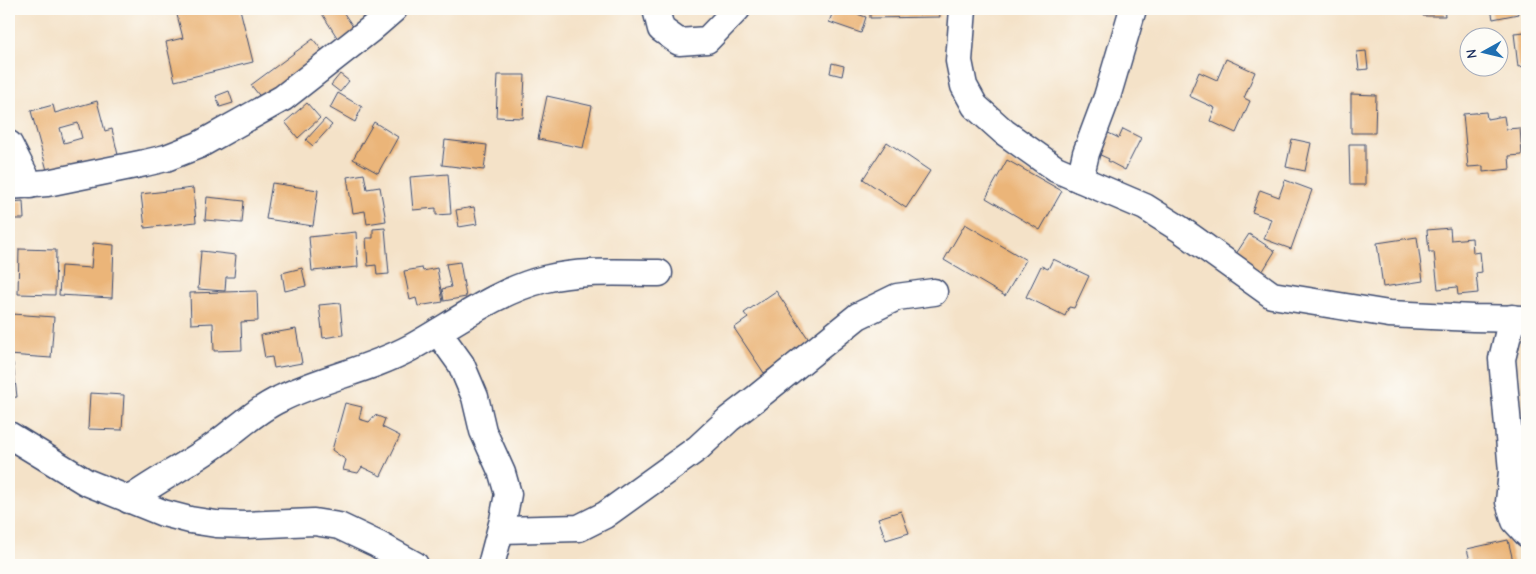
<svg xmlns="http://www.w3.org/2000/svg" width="1536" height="574" viewBox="0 0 1536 574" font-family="'Comic Neue',sans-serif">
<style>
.building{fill:#ebb579;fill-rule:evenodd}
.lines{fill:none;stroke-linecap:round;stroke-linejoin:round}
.minor-casing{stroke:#3c4a6e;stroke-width:29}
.minor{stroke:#fff;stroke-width:26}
</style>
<rect width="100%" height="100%" fill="#fdfcf7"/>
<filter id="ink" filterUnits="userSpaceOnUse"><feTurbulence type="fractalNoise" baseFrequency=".02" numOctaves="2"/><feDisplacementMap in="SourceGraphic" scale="10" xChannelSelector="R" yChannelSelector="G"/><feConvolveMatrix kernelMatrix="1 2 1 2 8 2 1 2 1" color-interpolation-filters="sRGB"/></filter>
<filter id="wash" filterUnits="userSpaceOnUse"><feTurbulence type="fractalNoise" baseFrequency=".0096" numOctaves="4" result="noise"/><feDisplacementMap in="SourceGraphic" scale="20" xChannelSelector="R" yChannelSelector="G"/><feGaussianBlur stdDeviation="1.12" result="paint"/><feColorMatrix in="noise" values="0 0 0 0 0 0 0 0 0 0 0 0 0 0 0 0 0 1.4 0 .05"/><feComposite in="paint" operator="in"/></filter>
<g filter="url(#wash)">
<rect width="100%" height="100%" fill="#f4e2c8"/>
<g id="blocks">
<g class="building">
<polygon points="184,9 240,9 253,62 175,81 166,42 183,38 176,11"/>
<polygon points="319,9 341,9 356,31 340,42"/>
<polygon points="355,9 382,9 368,22"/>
<polygon points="834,9 857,9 857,14 866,17 861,33 829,22"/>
<polygon points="870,9 939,9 940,17 870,18"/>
<polygon points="1423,9 1444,9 1445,16 1423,16"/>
<polygon points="1491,9 1517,9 1518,14 1493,19"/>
<polygon points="1523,16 1527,16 1527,66 1518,67 1514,33 1525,32"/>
<polygon points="313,39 328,58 266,104 251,85"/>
<polygon points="1366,51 1368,69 1359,70 1357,52"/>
<polygon points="1226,59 1255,72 1244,98 1250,101 1236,133 1210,121 1215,108 1189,96 1199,72 1217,80"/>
<polygon points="832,63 844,66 842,76 830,73"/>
<polygon points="340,74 349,81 340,92 331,85"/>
<polygon points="498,75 525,75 523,118 496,117"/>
<polygon points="229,91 233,103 220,107 216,96"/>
<polygon points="338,93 362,107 355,122 330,108"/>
<polygon points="1351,94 1376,95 1375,133 1351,133"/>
<polygon points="547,96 592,106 583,148 538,139"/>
<path d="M97 101 105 131 112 129 118 155 48 174 31 111 53 105 55 113ZM78 123 82 138 64 143 60 128Z"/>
<polygon points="307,103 320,118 298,138 285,122"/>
<polygon points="1486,112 1487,119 1504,116 1506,129 1520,128 1522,155 1509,156 1510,169 1483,172 1483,166 1468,167 1463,114"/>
<polygon points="325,119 332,125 313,146 306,140"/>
<polygon points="374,122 398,137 378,173 353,159"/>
<polygon points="1123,129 1141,138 1125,170 1108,161 1109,159 1094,152 1104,131 1119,138"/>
<polygon points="1292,139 1311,143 1305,171 1286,167"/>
<polygon points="445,140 487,145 484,170 442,165"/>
<polygon points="887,142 930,171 906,208 863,179"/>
<polygon points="1349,144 1365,144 1365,185 1350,185"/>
<polygon points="1007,160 1062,191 1040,230 986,198"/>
<polygon points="364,174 367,189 380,187 386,221 367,224 365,211 353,213 347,177"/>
<polygon points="448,174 451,214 436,215 436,208 413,210 410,177"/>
<polygon points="1285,180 1312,190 1291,249 1264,239 1271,219 1252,212 1260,190 1279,197"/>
<polygon points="272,183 318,190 313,226 266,219"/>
<polygon points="193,188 196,222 145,228 141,194"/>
<polygon points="207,197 244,201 242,223 205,220"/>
<polygon points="23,201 24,219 9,219 9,202"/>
<polygon points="474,207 477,224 459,227 456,210"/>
<polygon points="965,224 1026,260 1005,296 944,260"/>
<polygon points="385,228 389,274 377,275 376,265 368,266 366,238 373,238 373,229"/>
<polygon points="1450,228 1451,240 1472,238 1473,253 1480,252 1482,272 1476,273 1478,293 1458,295 1457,287 1438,289 1434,252 1429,252 1427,230"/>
<polygon points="356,232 358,267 312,271 309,237"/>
<polygon points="1249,234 1275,251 1261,274 1234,257"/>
<polygon points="1417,237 1423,281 1383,287 1377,243"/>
<polygon points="93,243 114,245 112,298 59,295 61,266 91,268"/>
<polygon points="19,249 56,250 55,295 18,294"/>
<polygon points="201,251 236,255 234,277 226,277 225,291 198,289"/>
<polygon points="1053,259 1089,276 1074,308 1069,307 1065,316 1026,297 1041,266 1048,269"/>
<polygon points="460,262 466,297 444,301 442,289 451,287 446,264"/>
<polygon points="302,268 306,286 285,291 282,273"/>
<polygon points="422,268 423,271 437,268 443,302 418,306 416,298 410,300 404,271"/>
<polygon points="257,291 258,321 241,322 242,350 214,351 213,323 191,324 190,293"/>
<polygon points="776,291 810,341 764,373 734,328 748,318 744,313"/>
<polygon points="340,303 343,335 323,338 319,305"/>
<polygon points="12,314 54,317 51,358 9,355"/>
<polygon points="296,329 302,363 274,368 272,357 265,358 261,335"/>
<polygon points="13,363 17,397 9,398 9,364"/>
<polygon points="90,393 124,395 122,430 88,429"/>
<polygon points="345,403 362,407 359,419 369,422 375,415 385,419 382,427 400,436 381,476 362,467 358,473 343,470 346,460 332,450"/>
<polygon points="901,511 909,533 886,540 878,518"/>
<polygon points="1508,540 1514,565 1471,565 1467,549"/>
</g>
</g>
</g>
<g filter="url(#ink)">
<use href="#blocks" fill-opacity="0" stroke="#3c4a6e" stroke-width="1"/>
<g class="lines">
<defs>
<g id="minor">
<polyline points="656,9 661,29 679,42 707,40 737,9"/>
<polyline points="963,9 959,61 964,86 975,106 1004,132 1056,169 1145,207 1180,229 1272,295 1389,314 1473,318 1527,319"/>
<polyline points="9,144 30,185"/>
<polyline points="1080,179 1086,153 1107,97 1133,9"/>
<polyline points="9,186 47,183 145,163 166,158 199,145 283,98 371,29 394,9"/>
<polyline points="1512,318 1502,359 1512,471 1509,502 1515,521 1527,534"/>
<polyline points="438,332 461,364 475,397 483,431 502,473 508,494 503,520 491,565"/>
<polyline points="9,435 86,482 163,513 190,520 216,524 245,525 314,522 339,526 377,544 415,565"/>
<path d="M129 500C157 480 187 465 215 445 236 430 256 410 280 399 322 378 369 370 410 348 454 324 496 291 545 279 582 270 621 273 659 273"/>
<polyline points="501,530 579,528 605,515 698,448 729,419 755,399 858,316 897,297 934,292"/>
</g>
</defs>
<use href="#minor" class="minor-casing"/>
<use href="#minor" class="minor"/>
</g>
</g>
<rect width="1536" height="574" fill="none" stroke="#fdfcf7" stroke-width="30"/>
<g transform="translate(1484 52) rotate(262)"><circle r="24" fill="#fdfcf7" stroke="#a3aaba"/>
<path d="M0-4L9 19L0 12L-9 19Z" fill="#1f6fb2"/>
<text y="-8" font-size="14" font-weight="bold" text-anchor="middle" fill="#1b2f5e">N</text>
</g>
</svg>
